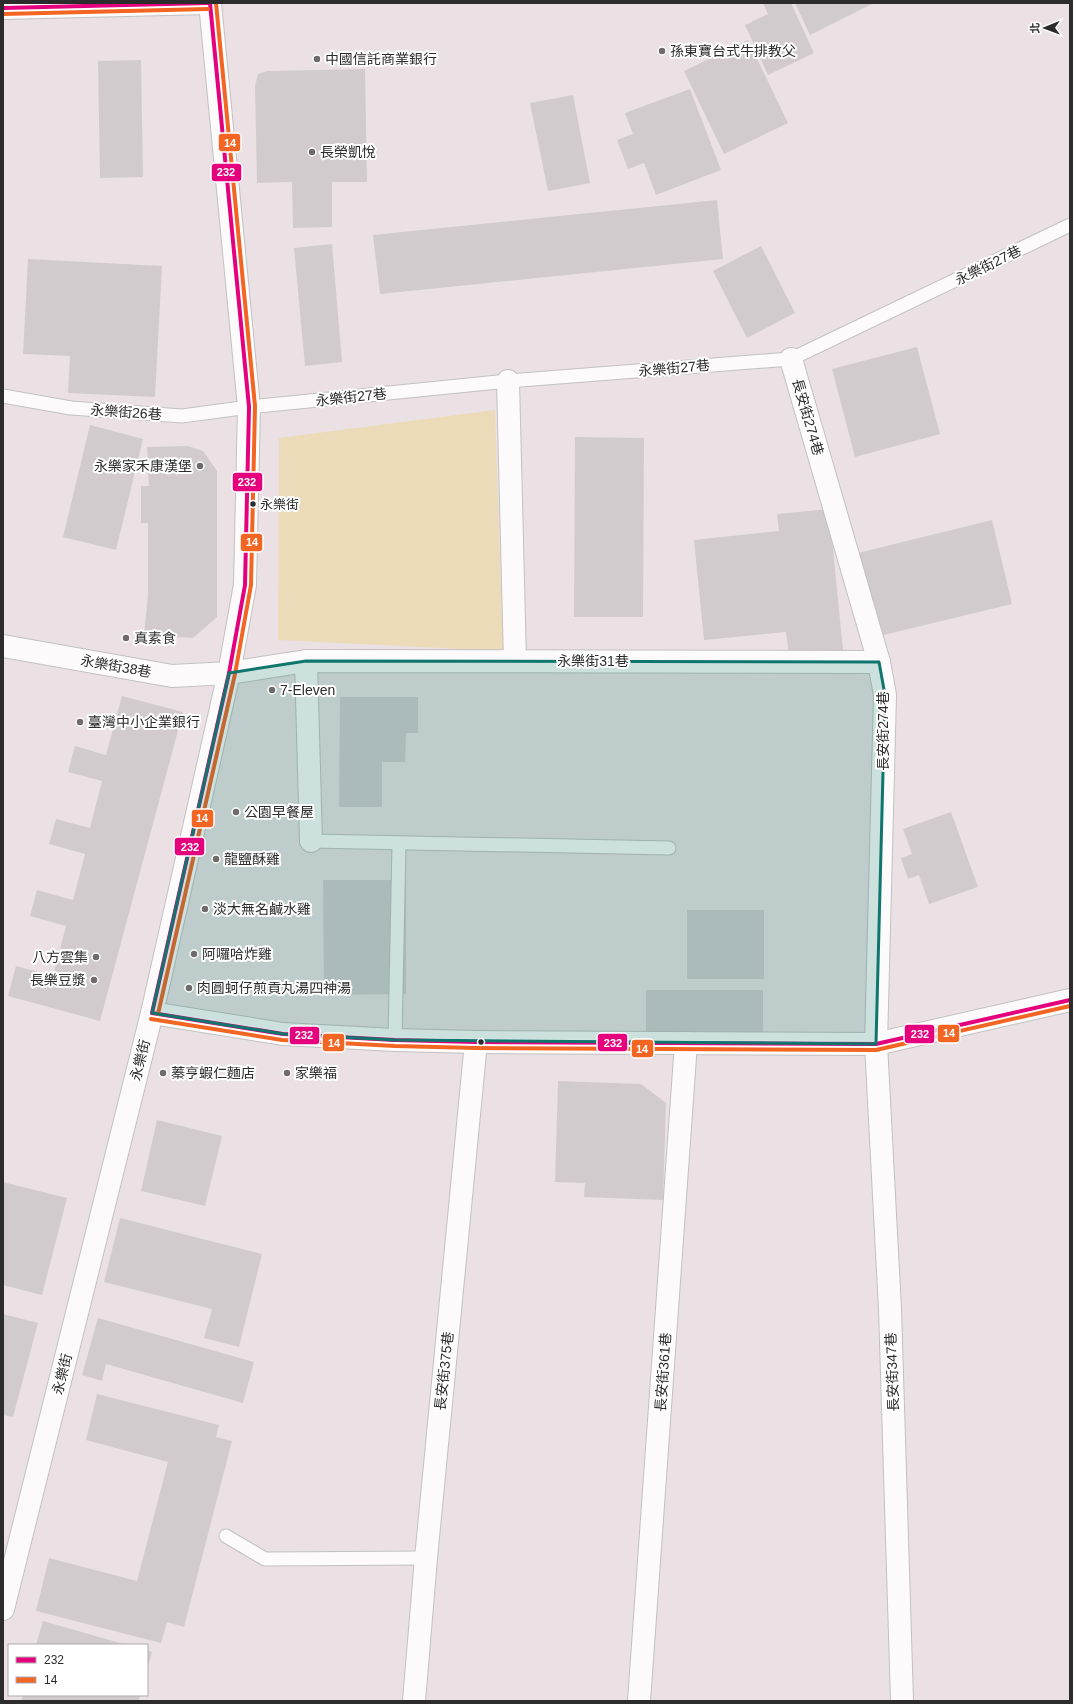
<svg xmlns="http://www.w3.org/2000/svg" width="1073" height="1704" viewBox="0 0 1073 1704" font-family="Helvetica,'Noto Sans TC',sans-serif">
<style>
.green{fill:#ebdbb8}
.building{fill:#d2cbce}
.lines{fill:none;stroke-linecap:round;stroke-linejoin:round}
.lane-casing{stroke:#c2c1c1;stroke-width:15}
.street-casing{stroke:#c2c1c1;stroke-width:24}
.secondary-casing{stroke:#c2c1c1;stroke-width:24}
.lane{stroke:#fcfafb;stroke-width:13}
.street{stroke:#fcfafb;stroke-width:22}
.secondary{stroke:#fcfafb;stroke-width:22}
.bus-1-casing{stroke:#fff;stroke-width:7}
.bus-2-casing{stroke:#fff;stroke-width:7}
.bus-1{stroke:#e5007d;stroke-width:4}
.bus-2{stroke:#f26522;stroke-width:4}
.marked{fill:#0f766e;fill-opacity:0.2;stroke:#0f766e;stroke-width:3;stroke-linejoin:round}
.poi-dot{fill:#6f6b6c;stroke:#fff;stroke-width:1.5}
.bus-dot{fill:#2c2c2c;stroke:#fff;stroke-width:1.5}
.labels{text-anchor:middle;stroke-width:4;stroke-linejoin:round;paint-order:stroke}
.bus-label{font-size:13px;fill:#2c2c2c;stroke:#fff;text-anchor:start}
.poi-label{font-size:14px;fill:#2c2c2c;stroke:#fff;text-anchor:start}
.street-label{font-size:14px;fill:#2c2c2c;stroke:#fff}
.line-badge{stroke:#fff;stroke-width:1.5}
.badge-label{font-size:11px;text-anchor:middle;font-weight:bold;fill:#fff}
</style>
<rect width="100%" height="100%" fill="#ebe1e4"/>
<polygon class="green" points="495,410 503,651 278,640 279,438"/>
<g class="building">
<polygon points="763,3 791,3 814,53 768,75 745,25 768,14"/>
<polygon points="795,3 874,3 810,35"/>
<polygon points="748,40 788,123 724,154 684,71"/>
<polygon points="141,60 143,177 100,178 98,61"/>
<polygon points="365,69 367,182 332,182 332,227 293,228 292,182 257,183 255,86 258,74 267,71"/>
<polygon points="690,89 721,170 656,195 644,163 628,169 617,140 633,134 625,113"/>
<polygon points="573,95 590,183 548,191 530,103"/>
<polygon points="717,200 723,259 380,294 373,235"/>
<polygon points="332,244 342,362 305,366 294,248"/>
<polygon points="761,246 795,313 747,338 713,271"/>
<polygon points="28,259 162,266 155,397 68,393 70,356 23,354"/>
<polygon points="917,347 940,434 855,457 832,369"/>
<polygon points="90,425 143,439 116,550 63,537"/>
<polygon points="575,437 644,438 643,617 574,617"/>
<polygon points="188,446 203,451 217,471 217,617 193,638 144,635 148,595 148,523 141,523 141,486 149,486 147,447"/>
<polygon points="829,509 843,650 789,655 786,632 704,640 694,540 779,531 777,514"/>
<polygon points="992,520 1012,604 871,638 850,555"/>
<polygon points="122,696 183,712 100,1021 8,996 16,966 53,976 66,926 30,916 37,890 73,900 85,854 49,844 56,819 90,828 102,781 68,772 75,746 106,755"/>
<polygon points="340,697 418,697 418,733 406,733 405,762 382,762 382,807 339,807"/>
<polygon points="951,812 978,887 929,904 919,875 908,879 901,858 912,854 903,829"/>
<polygon points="323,880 406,880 406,994 324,995"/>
<rect x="687" y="910" width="77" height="69"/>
<rect x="646" y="990" width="117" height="50"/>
<polygon points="558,1081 641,1084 666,1103 663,1200 584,1197 585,1183 555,1182"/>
<polygon points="157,1120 222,1136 205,1206 141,1191"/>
<polygon points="3,1182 67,1198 42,1295 3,1285"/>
<polygon points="120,1218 262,1254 239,1347 204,1338 212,1309 104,1282"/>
<polygon points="3,1314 38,1323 13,1417 3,1415"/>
<polygon points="98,1318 254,1362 243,1403 106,1364 102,1381 82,1375"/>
<polygon points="97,1394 219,1425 216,1437 232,1441 184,1627 167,1622 161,1643 36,1611 49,1558 137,1581 168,1462 86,1440"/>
<polygon points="43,1621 127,1645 36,1645"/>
<polygon points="147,1650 152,1652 147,1670"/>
<polygon points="23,1695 140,1695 139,1701 21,1701"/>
</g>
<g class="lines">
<defs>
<g id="lane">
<polyline points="3,396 71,408 182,416 249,407 508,381 791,359 1070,225"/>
<polyline points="311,841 669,848"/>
<polyline points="395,1040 399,844"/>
<polyline points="226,1536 265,1559 426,1558"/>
</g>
<g id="street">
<polyline points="791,359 879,662 885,695 876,1044 890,1309 902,1701"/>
<polyline points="508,381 515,661"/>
<polyline points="3,646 172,676 229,673 306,661 879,662"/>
<polyline points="306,661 311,841"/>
<polyline points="152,1013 283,1034 395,1040 476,1042 876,1044 1070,1000"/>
<polyline points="414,1701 426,1558 476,1042"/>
<polyline points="639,1701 686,1043"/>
</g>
<g id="secondary">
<polyline points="3,8 208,3"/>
<polyline points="3,1609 152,1013 229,673 245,585 249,407 210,3"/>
</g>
</defs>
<use href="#lane" class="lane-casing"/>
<use href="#street" class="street-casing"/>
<use href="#secondary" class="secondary-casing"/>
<use href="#lane" class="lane"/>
<use href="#street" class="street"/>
<use href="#secondary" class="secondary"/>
<defs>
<g id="bus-1">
<polyline points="3,8 208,3"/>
<polyline points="152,1013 229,673 245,585 249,407 210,3"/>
<polyline points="152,1013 283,1034 395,1040 476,1042 876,1044 1070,1000"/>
</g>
<g id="bus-2">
<polyline points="3,14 208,9"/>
<polyline points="158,1014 235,674 251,585 255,406 216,3"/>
<polyline points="151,1019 282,1040 395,1046 476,1048 876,1050 1070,1006"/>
</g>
</defs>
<use href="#bus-1" class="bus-1-casing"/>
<use href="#bus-2" class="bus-2-casing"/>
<use href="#bus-1" class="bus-1"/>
<use href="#bus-2" class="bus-2"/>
</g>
<path class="marked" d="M306 661 879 662 885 695 876 1044 395 1040 283 1034 152 1013 229 673Z"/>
<g class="poi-dot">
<circle cx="662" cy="51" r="4"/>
<circle cx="317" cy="59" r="4"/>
<circle cx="312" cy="152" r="4"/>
<circle cx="200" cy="466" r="4"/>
<circle cx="126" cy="638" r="4"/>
<circle cx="272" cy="690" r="4"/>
<circle cx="80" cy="722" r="4"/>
<circle cx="236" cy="812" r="4"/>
<circle cx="216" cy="859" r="4"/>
<circle cx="205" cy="909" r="4"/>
<circle cx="194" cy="954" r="4"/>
<circle cx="96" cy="957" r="4"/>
<circle cx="94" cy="980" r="4"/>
<circle cx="189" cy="988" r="4"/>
<circle cx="163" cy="1073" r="4"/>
<circle cx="287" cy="1073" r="4"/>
</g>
<g class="bus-dot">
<circle cx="253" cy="504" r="3.5"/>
<circle cx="481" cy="1042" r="3.5"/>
</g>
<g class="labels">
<g class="bus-label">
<text x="260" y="509">永樂街</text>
</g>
<g class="poi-label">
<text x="670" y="56">孫東寶台式牛排教父</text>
<text x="325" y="64">中國信託商業銀行</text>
<text x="320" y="157">長榮凱悅</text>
<text x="192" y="471" text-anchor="end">永樂家禾康漢堡</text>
<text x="134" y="643">真素食</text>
<text x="280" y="695">7-Eleven</text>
<text x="88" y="727">臺灣中小企業銀行</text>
<text x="244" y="817">公園早餐屋</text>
<text x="224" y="864">龍鹽酥雞</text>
<text x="213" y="914">淡大無名鹹水雞</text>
<text x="202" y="959">阿囉哈炸雞</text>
<text x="88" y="962" text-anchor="end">八方雲集</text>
<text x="86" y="985" text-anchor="end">長樂豆漿</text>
<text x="197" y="993">肉圓蚵仔煎貢丸湯四神湯</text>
<text x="171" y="1078">蓁亨蝦仁麵店</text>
<text x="295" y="1078">家樂福</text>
</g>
<g class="street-label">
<text transform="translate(988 265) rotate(-26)" y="5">永樂街27巷</text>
<text transform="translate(674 368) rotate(-5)" y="5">永樂街27巷</text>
<text transform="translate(351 397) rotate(-6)" y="5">永樂街27巷</text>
<text transform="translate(126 412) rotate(4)" y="5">永樂街26巷</text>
<text transform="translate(808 417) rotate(74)" y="5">長安街274巷</text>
<text x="593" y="666">永樂街31巷</text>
<text transform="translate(116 666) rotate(10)" y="5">永樂街38巷</text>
<text transform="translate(883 731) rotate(-90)" y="5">長安街274巷</text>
<text transform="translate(140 1060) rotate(-76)" y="5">永樂街</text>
<text transform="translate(444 1371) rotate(-84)" y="5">長安街375巷</text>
<text transform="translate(663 1372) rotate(-86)" y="5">長安街361巷</text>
<text transform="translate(892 1372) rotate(-92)" y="5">長安街347巷</text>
<text transform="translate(62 1374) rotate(-76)" y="5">永樂街</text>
</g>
</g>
<g class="line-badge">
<rect x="218" y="133" width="23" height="19" rx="4" fill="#f26522"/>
<rect x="211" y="163" width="31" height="19" rx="4" fill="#e5007d"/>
<rect x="232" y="472" width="31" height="20" rx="4" fill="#e5007d"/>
<rect x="240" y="533" width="23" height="19" rx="4" fill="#f26522"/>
<rect x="191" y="809" width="23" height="19" rx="4" fill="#f26522"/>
<rect x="174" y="837" width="31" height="19" rx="4" fill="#e5007d"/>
<rect x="937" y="1024" width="23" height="19" rx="4" fill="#f26522"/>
<rect x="904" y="1024" width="31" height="20" rx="4" fill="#e5007d"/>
<rect x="289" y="1026" width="31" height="19" rx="4" fill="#e5007d"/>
<rect x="597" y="1033" width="31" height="19" rx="4" fill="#e5007d"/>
<rect x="322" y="1033" width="23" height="19" rx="4" fill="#f26522"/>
<rect x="631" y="1039" width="23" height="19" rx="4" fill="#f26522"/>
</g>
<g class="badge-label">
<text x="230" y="147">14</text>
<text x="226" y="176">232</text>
<text x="247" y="486">232</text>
<text x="252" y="546">14</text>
<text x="202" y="822">14</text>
<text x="190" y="851">232</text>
<text x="949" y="1037">14</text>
<text x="920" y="1038">232</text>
<text x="304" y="1039">232</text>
<text x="613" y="1047">232</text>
<text x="334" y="1047">14</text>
<text x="642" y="1053">14</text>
</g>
<rect width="1073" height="1704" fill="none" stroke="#2c2c2c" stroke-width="8"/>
<rect x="8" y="1644" width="140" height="52" fill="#ffffff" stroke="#ababab"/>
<rect x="16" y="1657" width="20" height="6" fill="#e5007d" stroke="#ababab"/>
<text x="44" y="1664" font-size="12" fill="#2c2c2c">232</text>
<rect x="16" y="1677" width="20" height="6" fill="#f26522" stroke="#ababab"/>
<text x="44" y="1684" font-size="12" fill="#2c2c2c">14</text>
<g transform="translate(1045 28) rotate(269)" stroke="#ffffff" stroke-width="3" paint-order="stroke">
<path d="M0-3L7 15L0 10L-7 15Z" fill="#2c2c2c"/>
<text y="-6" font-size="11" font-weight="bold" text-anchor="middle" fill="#2c2c2c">北</text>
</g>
</svg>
